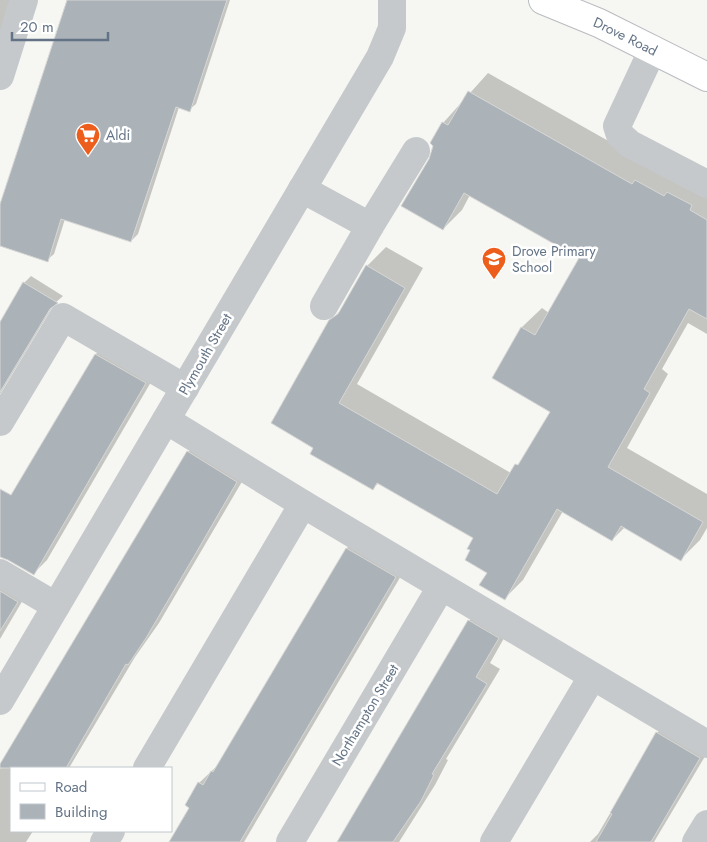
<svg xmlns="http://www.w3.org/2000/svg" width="707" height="842" viewBox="0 0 707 842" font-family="Jost,sans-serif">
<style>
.shadow{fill:#0003}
.building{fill:#abb3b9;stroke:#d7d7d5}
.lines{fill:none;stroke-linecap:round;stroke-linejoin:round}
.major-casing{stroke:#b8bcc0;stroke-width:30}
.minor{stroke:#c5c9cc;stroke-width:28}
.major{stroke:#fff;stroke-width:28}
.labels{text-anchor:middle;stroke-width:5;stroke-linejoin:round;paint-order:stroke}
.street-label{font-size:14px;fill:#637385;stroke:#fff}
.poi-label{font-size:14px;fill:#637385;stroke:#fff;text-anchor:start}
</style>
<rect width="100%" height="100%" fill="#f6f6f2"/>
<g class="shadow">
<polygon points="0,0 22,0 0,42"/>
<polygon points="68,0 230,0 196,104 189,110 179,107 138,234 131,241 65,219 54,254 47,260 0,245 0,208"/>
<polygon points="488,73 651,165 707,185 707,334 688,323 662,369 668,374 627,448 707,494 707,528 700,540 681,559 625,527 612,540 563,511 523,580 504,599 488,572 475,538 379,483 373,488 315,447 330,321 341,310 367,266 386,247 423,268 357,384 511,473 525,456 552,411 494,378 522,327 542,308 549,313 581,257 470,195 462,210 443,229 430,160 443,123"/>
<polygon points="31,276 63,296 54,304 0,394 0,322 24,283"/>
<polygon points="109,341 158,370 47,560 34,573 0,556 0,516 96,354"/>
<polygon points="201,439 250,468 159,623 135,657 69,768 11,768 11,831 33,831 26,842 0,842 0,769 188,452"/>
<polygon points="360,535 408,564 244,842 170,842 191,807 186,805 199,783 218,765 347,548"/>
<polygon points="0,568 30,588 0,639"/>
<polygon points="483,607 512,624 490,663 500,669 446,759 448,760 435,785 399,842 338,842 469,621"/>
<polygon points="670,719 707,753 654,842 590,842 598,834 657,733"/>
</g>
<g class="building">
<polygon points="67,0 227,0 190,112 176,107 131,242 61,219 48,262 0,246 0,204"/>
<polygon points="468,91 632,184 635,180 664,196 667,192 692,205 690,210 707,220 707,319 689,309 644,389 650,393 608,467 703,522 681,561 621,526 612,541 557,509 505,600 479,585 487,573 465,560 470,550 467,549 473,538 377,483 373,490 310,454 313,448 271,423 329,320 338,314 366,265 405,288 339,403 497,494 515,464 518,465 550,412 492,378 521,327 535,335 579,258 464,193 443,230 401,206 429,159 433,146 430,143 442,122 448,125"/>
<polygon points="23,282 58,303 50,309 0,392 0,322"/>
<polygon points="95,354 146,383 34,575 8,560 0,557 0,489 11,495"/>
<polygon points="187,451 237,482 196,553 146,638 128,665 126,664 66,768 0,768 0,764"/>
<polygon points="346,548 396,577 240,842 169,842 189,808 185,805 198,782 203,785 211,771 213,772"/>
<polygon points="0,591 18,602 0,631"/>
<polygon points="468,620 499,638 476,677 487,684 432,774 434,775 421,801 393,842 337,842"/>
<polygon points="656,732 700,758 651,842 596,842 612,814 610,813"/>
</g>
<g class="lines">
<defs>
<g id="major">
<path id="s1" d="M543 0 599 23 707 77"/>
</g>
</defs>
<use href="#major" class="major-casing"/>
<g class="minor">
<polyline points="653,49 617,126 620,135 630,144 707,184"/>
<polyline points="0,76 24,0"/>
<polyline points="302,189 370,226 324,306"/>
<polyline points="370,226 416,151"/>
<polyline points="166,420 303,504 707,744"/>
<polyline points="0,422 63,317 185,388"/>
<polyline points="0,573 56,606"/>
<polyline points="0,701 380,57 392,28 392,0"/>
<polyline points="147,768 303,504"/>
<polyline points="104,842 111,831"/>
<polyline points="290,842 441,587"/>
<polyline points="494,842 592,677"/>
<polyline points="696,842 707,824"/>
</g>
<use href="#major" class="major"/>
</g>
<defs>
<symbol id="supermarket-pin" viewBox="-11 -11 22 30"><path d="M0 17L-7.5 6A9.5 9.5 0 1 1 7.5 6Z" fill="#ed5e1c" stroke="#fff"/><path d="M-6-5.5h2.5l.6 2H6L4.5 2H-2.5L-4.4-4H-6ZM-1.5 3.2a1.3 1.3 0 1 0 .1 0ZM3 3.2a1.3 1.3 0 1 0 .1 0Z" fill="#fff"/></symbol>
<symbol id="school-pin" viewBox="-11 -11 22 30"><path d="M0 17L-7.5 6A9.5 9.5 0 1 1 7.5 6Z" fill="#ed5e1c" stroke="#fff"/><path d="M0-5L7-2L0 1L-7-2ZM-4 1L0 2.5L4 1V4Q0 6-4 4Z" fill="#fff"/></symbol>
</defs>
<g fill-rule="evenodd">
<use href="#supermarket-pin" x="74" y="121" width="28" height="38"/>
<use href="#school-pin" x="480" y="245" width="28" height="38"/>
</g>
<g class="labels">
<g class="street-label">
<text dy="5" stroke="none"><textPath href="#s1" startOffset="90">Drove Road</textPath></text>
<text transform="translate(205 354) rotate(-60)" y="5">Plymouth Street</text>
<text transform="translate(365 715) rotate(-59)" y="5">Northampton Street</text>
</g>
<g class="poi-label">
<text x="106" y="140">Aldi</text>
<text x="512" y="256">Drove Primary<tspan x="512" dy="16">School</tspan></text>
</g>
</g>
<rect x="10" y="767" width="162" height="65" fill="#ffffff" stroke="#c1c7ce"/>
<rect x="20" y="783" width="25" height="8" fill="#ffffff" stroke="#c1c7ce"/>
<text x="55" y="792" font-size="15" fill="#637385">Road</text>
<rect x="20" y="804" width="25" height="15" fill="#abb3b9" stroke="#c1c7ce"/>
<text x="55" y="817" font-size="15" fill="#637385">Building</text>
<path d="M12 32v8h96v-8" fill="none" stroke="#637385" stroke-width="2.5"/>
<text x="20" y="32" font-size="15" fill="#637385" stroke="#ffffff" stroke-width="4" paint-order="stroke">20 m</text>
</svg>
